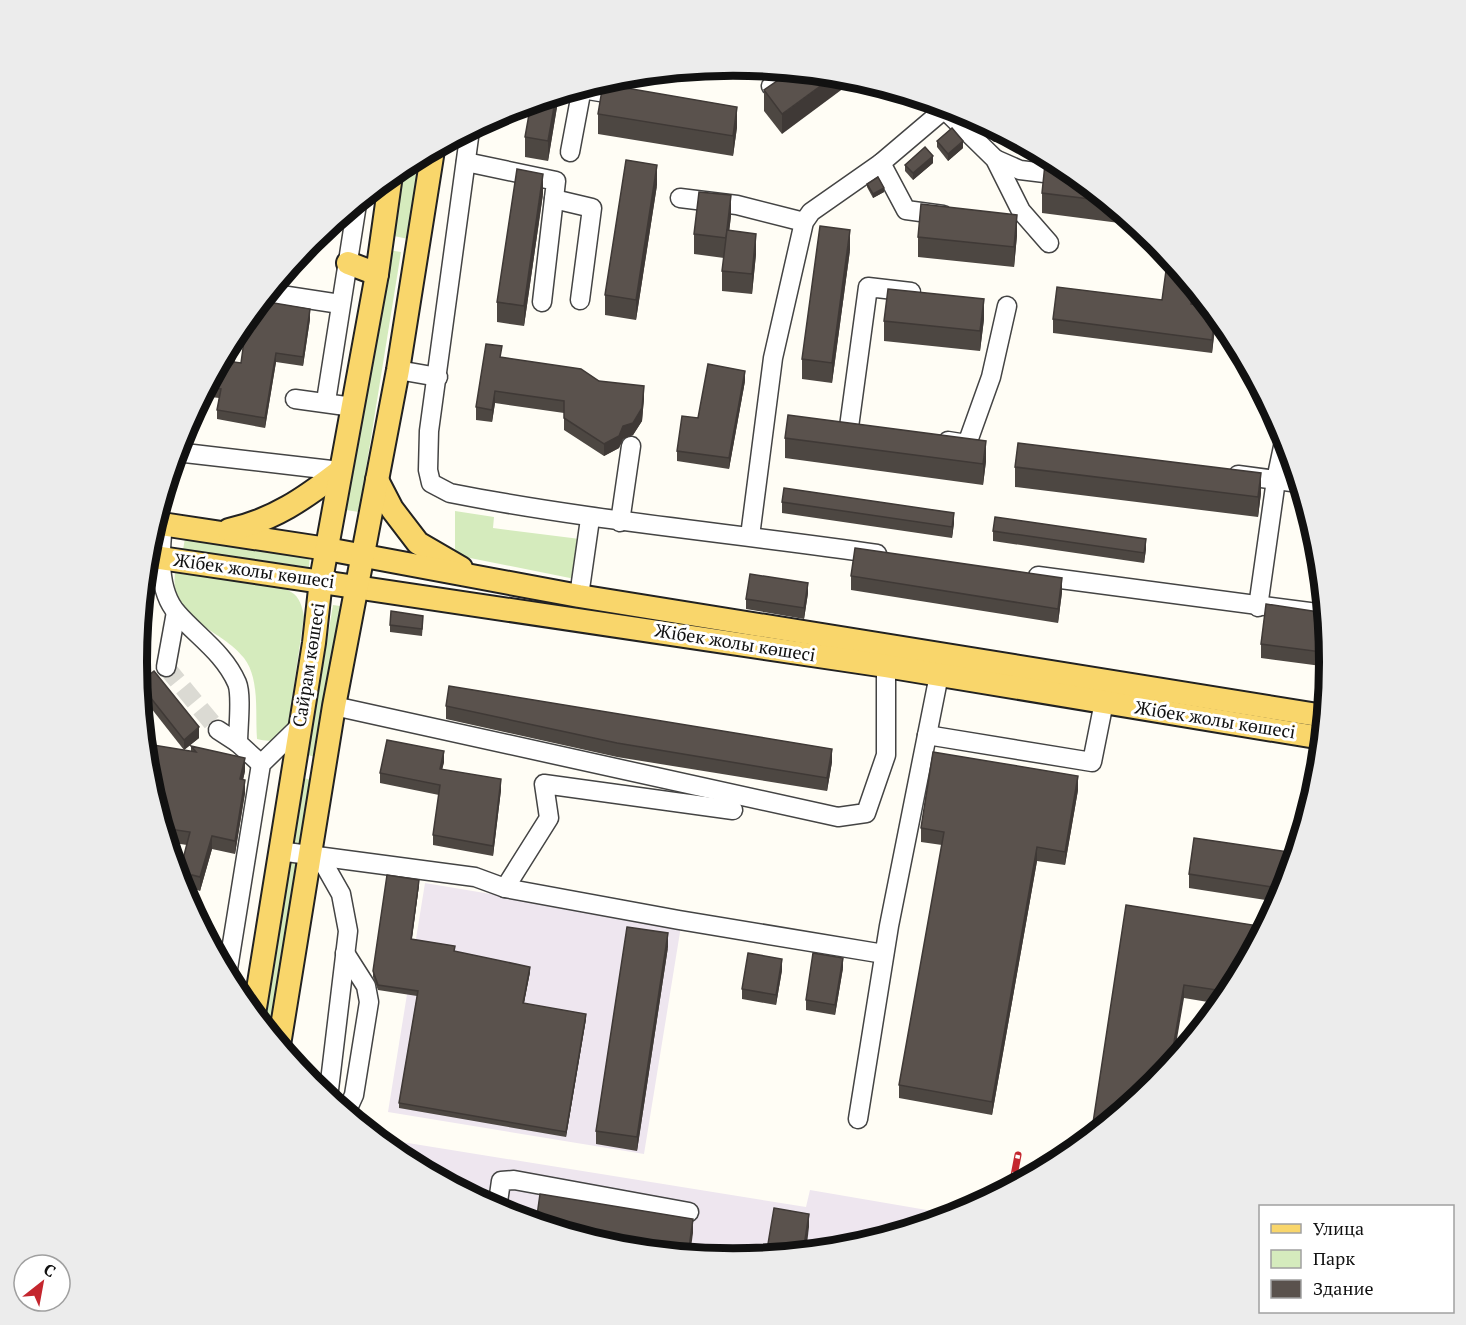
<svg xmlns="http://www.w3.org/2000/svg" width="1466" height="1325" viewBox="0 0 1466 1325" font-family="'PT Serif',serif">
<style>
.industrial{fill:#eee6ef}
.green{fill:#d5ebbd}
.lines{fill:none;stroke-linecap:round;stroke-linejoin:round}
.minor-tunnel{stroke:#dbdad3;stroke-width:18;stroke-dasharray:18 9;stroke-linecap:butt}
.minor-casing{stroke:#444;stroke-width:21}
.major-casing{stroke:#222;stroke-width:26}
.minor{stroke:#fff;stroke-width:18}
.major{stroke:#f9d66b;stroke-width:22}
.rail-casing{stroke:#c4262e;stroke-width:7}
.rail{stroke:#fff;stroke-width:4.5;stroke-dasharray:14;stroke-linecap:butt}
.wall{fill:#4d4742}
.shaded-wall{fill:#3f3936}
.building{fill:#5a524d;stroke:#3f3936;stroke-width:1.5}
.labels{text-anchor:middle;stroke-width:6;stroke-linejoin:round;paint-order:stroke}
.street-label{font-size:18px;fill:#111;stroke:#fff}
.rim{fill:none;stroke:#111;stroke-width:8}
</style>
<rect width="100%" height="100%" fill="#fffdf5"/>
<g class="industrial">
<polygon points="425,883 681,926 644,1154 388,1112"/>
<polygon points="377,1138 806,1207 810,1190 956,1215 849,1248 733,1259 616,1247 504,1213 401,1158"/>
</g>
<g class="green">
<polygon points="421,156 408,239 394,236 405,165"/>
<polygon points="388,250 401,252 359,512 346,510"/>
<polygon points="455,511 494,517 493,528 580,539 575,579 455,555"/>
<polygon points="185,538 310,555 309,567 183,550"/>
<path d="M175 573C207 579 264 575 291 592 300 597 302 607 304 616L288 727C277 740 274 743 257 739 255 713 260 679 244 658 221 628 169 621 175 573Z"/>
<polygon points="333,605 340,606 315,757 308,755"/>
<polygon points="304,778 311,780 300,844 293,843"/>
<polygon points="290,861 297,863 269,1033 263,1026"/>
</g>
<g class="lines">
<polyline class="minor-tunnel" points="166,667 218,730"/>
<defs>
<g id="minor">
<polyline points="771,86 790,72"/>
<polyline points="582,89 624,96"/>
<polyline points="945,110 995,159 1021,211 1049,243"/>
<path d="M470 130 429 431 428 470 431 483 450 493C591 521 734 533 877 554"/>
<polyline points="570,152 582,88"/>
<polyline points="995,159 1020,170 1069,176"/>
<polyline points="466,162 556,181 542,302"/>
<polyline points="881,163 906,210 943,215"/>
<polyline points="680,198 737,205 804,222"/>
<polyline points="554,199 592,208 580,300"/>
<polyline points="268,293 340,304"/>
<polyline points="217,368 223,369 226,351"/>
<polyline points="398,370 438,377"/>
<polyline points="295,399 353,407"/>
<polyline points="326,401 357,204"/>
<polyline points="849,427 868,287 911,292"/>
<polyline points="948,441 967,444 991,377 1007,306"/>
<polyline points="176,452 340,471"/>
<polyline points="1238,475 1299,483"/>
<polyline points="620,522 631,446"/>
<path d="M163 524C160 552 157 590 177 613 197 636 224 653 237 683 242 695 238 728 238 743L261 764"/>
<polyline points="750,536 773,358 804,222 811,212 881,163 947,107"/>
<polyline points="1038,576 1325,614"/>
<polyline points="579,596 590,519"/>
<polyline points="1258,607 1276,480 1285,437"/>
<polyline points="166,667 176,612"/>
<polyline points="334,706 838,817 866,813 886,755 886,666"/>
<polyline points="218,730 238,743"/>
<polyline points="927,735 1092,762 1104,702"/>
<polyline points="279,851 475,877 505,888 679,920 884,954"/>
<polyline points="320,857 341,894 348,931 328,1098"/>
<polyline points="505,888 549,818 544,784 733,810"/>
<polyline points="227,975 261,764 300,726"/>
<polyline points="343,1111 349,1106 354,1095 369,1002 366,986 345,953"/>
<polyline points="858,1119 889,926 939,675"/>
<polyline points="497,1209 501,1181 514,1180 689,1212"/>
</g>
<g id="major">
<polyline points="348,263 377,274"/>
<polyline points="377,480 392,509 418,543 461,568"/>
<polyline points="155,523 327,549 579,596 1324,716"/>
<path d="M229 530C274 520 305 498 340 471"/>
<polyline points="147,556 886,666 1322,738"/>
<polyline points="254,1014 314,643 321,580 377,274 391,175"/>
<polyline points="279,1045 334,706 398,370 433,150"/>
</g>
</defs>
<use href="#minor" class="minor-casing"/>
<use href="#major" class="major-casing"/>
<use href="#minor" class="minor"/>
<use href="#major" class="major"/>
<defs>
<polyline id="rail" points="1012,1186 1018,1155"/>
</defs>
<use href="#rail" class="rail-casing"/>
<use href="#rail" class="rail"/>
</g>
<g class="wall">
<polygon points="790,72 782,134 764,111 764,90"/>
<polygon points="559,95 548,161 525,157 525,137"/>
<polygon points="598,114 737,127 733,156 598,134"/>
<polygon points="974,118 1004,134 994,142 974,123"/>
<polygon points="937,141 963,148 948,161 937,147"/>
<polygon points="933,163 913,180 905,171 905,165"/>
<polygon points="1065,167 1135,225 1042,213 1042,193"/>
<polygon points="867,184 884,192 873,198 867,187"/>
<polygon points="657,185 636,320 605,315 605,295"/>
<polygon points="543,194 524,326 497,322 497,302"/>
<polygon points="731,216 729,231 756,254 752,294 722,291 722,271 724,258 694,254 694,234"/>
<polygon points="1017,235 1014,267 918,257 918,237"/>
<polygon points="850,250 832,383 802,379 802,359"/>
<polygon points="1168,256 1194,289 1192,304 1216,315 1212,353 1053,333 1053,319 1162,300"/>
<polygon points="287,271 285,283 277,282"/>
<polygon points="310,319 303,366 276,362 265,428 217,419 217,410 219,398 203,396 217,369 221,371 227,370 241,363"/>
<polygon points="984,319 980,351 884,341 884,321"/>
<polygon points="502,357 599,381 644,398 642,421 633,435 623,439 619,448 604,456 564,430 564,413 495,403 492,422 476,420 476,407"/>
<polygon points="745,381 729,469 677,461 677,451 698,418"/>
<polygon points="785,438 986,461 983,485 785,458"/>
<polygon points="1015,467 1261,493 1258,517 1015,487"/>
<polygon points="1302,492 1313,529 1300,527 1300,507"/>
<polygon points="782,502 954,523 952,538 782,513"/>
<polygon points="993,531 1146,549 1144,563 993,541"/>
<polygon points="851,576 1062,592 1058,623 851,590"/>
<polygon points="808,593 804,619 746,609 746,599"/>
<polygon points="1325,613 1329,663 1329,667 1261,658 1261,644"/>
<polygon points="423,622 422,636 390,632 390,625"/>
<polygon points="139,683 199,738 184,750 140,694"/>
<polygon points="446,706 832,762 827,791 617,757 446,719"/>
<polygon points="191,746 245,771 243,780 245,793 235,854 212,849 200,891 192,888 188,902 182,890 182,863 187,845 167,842 148,779 191,751"/>
<polygon points="444,762 442,769 501,790 493,856 433,845 433,835 439,795 380,783 380,773"/>
<polygon points="1078,790 1065,865 1037,861 992,1115 899,1098 899,1085 942,845 921,842 921,828"/>
<polygon points="1296,853 1284,891 1278,902 1189,888 1189,874"/>
<polygon points="419,885 412,939 530,972 524,1003 586,1019 566,1137 399,1108 399,1103 417,996 378,990 373,977 373,971"/>
<polygon points="1126,905 1265,927 1229,994 1220,1004 1184,998"/>
<polygon points="668,947 637,1151 596,1144 596,1131"/>
<polygon points="843,968 835,1015 806,1010 806,1000"/>
<polygon points="782,970 776,1005 742,999 742,989"/>
</g>
<g class="shaded-wall">
<polygon points="834,76 850,78 856,79 782,134 782,114"/>
<polygon points="559,95 548,161 548,141 556,96"/>
<polygon points="737,107 737,127 733,156 733,136"/>
<polygon points="998,131 1004,134 994,142 994,135"/>
<polygon points="963,141 963,148 948,161 948,154"/>
<polygon points="933,156 933,163 913,180 913,173"/>
<polygon points="657,165 657,185 636,320 636,300"/>
<polygon points="543,174 543,194 524,326 524,306"/>
<polygon points="884,188 884,192 873,198 873,194"/>
<polygon points="731,195 731,216 726,258 726,238"/>
<polygon points="1017,215 1017,235 1014,267 1014,247"/>
<polygon points="850,230 850,250 832,383 832,363"/>
<polygon points="756,234 756,254 752,294 752,274"/>
<polygon points="1193,287 1194,289 1191,318 1191,304"/>
<polygon points="984,299 984,319 980,351 980,331"/>
<polygon points="310,309 310,319 303,366 303,357"/>
<polygon points="1215,314 1216,321 1212,353 1212,340"/>
<polygon points="276,353 276,362 265,428 265,418"/>
<polygon points="745,371 745,381 729,469 729,458"/>
<polygon points="644,386 644,398 642,421 633,435 623,439 619,448 604,456 604,444 623,426"/>
<polygon points="495,391 495,403 492,422 492,410"/>
<polygon points="986,441 986,461 983,485 983,464"/>
<polygon points="1261,473 1261,493 1258,517 1258,497"/>
<polygon points="954,513 954,523 952,538 952,527"/>
<polygon points="1146,539 1146,549 1144,563 1144,553"/>
<polygon points="1062,578 1062,592 1058,623 1058,609"/>
<polygon points="808,583 808,593 804,619 804,608"/>
<polygon points="199,727 199,738 184,750 184,740"/>
<polygon points="832,749 832,762 827,791 827,778"/>
<polygon points="444,751 444,762 440,779 440,769"/>
<polygon points="245,758 245,771 240,792 240,779"/>
<polygon points="1078,776 1078,790 1065,865 1065,852"/>
<polygon points="501,779 501,790 493,856 493,846"/>
<polygon points="245,780 245,793 235,854 235,841"/>
<polygon points="212,836 212,849 200,891 200,877"/>
<polygon points="1037,847 1037,861 992,1115 992,1102"/>
<polygon points="192,875 192,888 188,902 187,892"/>
<polygon points="419,880 419,885 411,944 411,939"/>
<polygon points="668,933 668,947 637,1151 637,1137"/>
<polygon points="843,958 843,968 835,1015 835,1005"/>
<polygon points="782,959 782,970 776,1005 776,995"/>
<polygon points="530,967 530,972 523,1008 523,1003"/>
<polygon points="1184,985 1184,998 1173,1062 1170,1065"/>
<polygon points="586,1014 586,1019 566,1137 566,1132"/>
<polygon points="809,1214 809,1227 806,1252 803,1252"/>
<polygon points="693,1219 693,1233 690,1255 688,1255"/>
</g>
<g class="building">
<polygon points="790,72 834,76 782,114 764,90"/>
<polygon points="603,84 737,107 733,136 598,114"/>
<polygon points="556,96 548,141 525,137 531,103"/>
<polygon points="979,121 998,131 994,135"/>
<polygon points="952,128 963,141 948,154 937,141"/>
<polygon points="925,147 933,156 913,173 905,165"/>
<polygon points="626,160 657,165 636,300 605,295"/>
<polygon points="1045,164 1065,167 1106,201 1042,193"/>
<polygon points="517,169 543,174 524,306 497,302"/>
<polygon points="878,177 884,188 873,194 867,184"/>
<polygon points="699,192 731,195 726,238 694,234"/>
<polygon points="921,204 1017,215 1014,247 918,237"/>
<polygon points="820,226 850,230 832,363 802,359"/>
<polygon points="727,230 756,234 752,274 722,271"/>
<polygon points="1168,256 1193,287 1191,304 1208,306 1215,314 1212,340 1053,319 1057,287 1162,300"/>
<polygon points="888,289 984,299 980,331 884,321"/>
<polygon points="262,301 310,309 303,357 276,353 265,418 217,410 221,389 207,387 217,369 221,371 227,370 234,362 241,363 247,319"/>
<polygon points="486,344 502,346 500,357 581,369 599,381 644,386 642,408 633,423 623,426 619,436 604,444 564,418 564,401 495,391 492,410 476,407"/>
<polygon points="708,364 745,371 729,458 677,451 682,416 698,418"/>
<polygon points="788,415 986,441 983,464 785,438"/>
<polygon points="1018,443 1261,473 1258,497 1015,467"/>
<polygon points="784,488 954,513 952,527 782,502"/>
<polygon points="1302,492 1306,508 1300,507"/>
<polygon points="995,517 1146,539 1144,553 993,531"/>
<polygon points="855,548 1062,578 1058,609 851,576"/>
<polygon points="750,574 808,583 804,608 746,599"/>
<polygon points="1266,604 1325,613 1329,653 1261,644"/>
<polygon points="391,611 423,616 422,629 390,625"/>
<polygon points="154,671 199,727 184,740 139,683"/>
<polygon points="449,686 832,749 827,778 617,743 446,706"/>
<polygon points="387,740 444,751 440,769 501,779 493,846 433,835 440,785 380,773"/>
<polygon points="153,745 196,752 191,746 245,758 240,779 245,780 235,841 212,836 200,877 192,875 187,892 182,890 173,860 182,863 190,832 163,828 148,779"/>
<polygon points="933,752 1078,776 1065,852 1037,847 992,1102 899,1085 944,832 921,828"/>
<polygon points="1194,838 1296,853 1285,889 1189,874"/>
<polygon points="387,875 419,880 411,939 455,946 454,951 530,967 523,1003 586,1014 566,1132 399,1103 418,991 378,985 373,971"/>
<polygon points="1126,905 1265,927 1230,992 1184,985 1170,1065 1155,1085 1091,1136"/>
<polygon points="627,927 668,933 637,1137 596,1131"/>
<polygon points="748,953 782,959 776,995 742,989"/>
<polygon points="813,953 843,958 835,1005 806,1000"/>
<polygon points="389,1148 398,1150 397,1155"/>
<polygon points="540,1194 693,1219 688,1255 616,1247 536,1223"/>
<polygon points="774,1208 809,1214 803,1252 766,1256"/>
</g>
<g class="labels">
<g class="street-label">
<text transform="translate(254 571) rotate(8)" y="6">Жібек жолы көшесі</text>
<text transform="translate(735 643) rotate(9)" y="6">Жібек жолы көшесі</text>
<text transform="translate(309 665) rotate(-81)" y="6">Сайрам көшесі</text>
<text transform="translate(1215 720) rotate(9)" y="6">Жібек жолы көшесі</text>
</g>
</g>
<path d="M0 0H1466V1325H0ZM147 662a586 586 0 1 1 1172 0a586 586 0 1 1-1172 0Z" fill="#ececec" fill-rule="evenodd"/>
<path class="rim" d="M147 662a586 586 0 1 1 1172 0a586 586 0 1 1-1172 0Z"/>
<rect x="1259" y="1205" width="195" height="108" fill="#ffffff" stroke="#a0a0a0" stroke-width="1.5"/>
<rect x="1271" y="1224" width="30" height="9" fill="#f9d66b" stroke="#a0a0a0" stroke-width="1.5"/>
<text x="1313" y="1235" font-size="18" fill="#111111">Улица</text>
<rect x="1271" y="1250" width="30" height="18" fill="#d5ebbd" stroke="#a0a0a0" stroke-width="1.5"/>
<text x="1313" y="1265" font-size="18" fill="#111111">Парк</text>
<rect x="1271" y="1280" width="30" height="18" fill="#5a524d" stroke="#a0a0a0" stroke-width="1.5"/>
<text x="1313" y="1295" font-size="18" fill="#111111">Здание</text>
<g transform="translate(42 1283) rotate(31)"><circle r="28" fill="#ffffff" stroke="#a0a0a0" stroke-width="1.5"/>
<path d="M0-4.5L10 22L0 15L-10 22Z" fill="#c4262e"/>
<text y="-9" font-size="16" font-weight="bold" text-anchor="middle" fill="#111111">С</text>
</g>
</svg>
